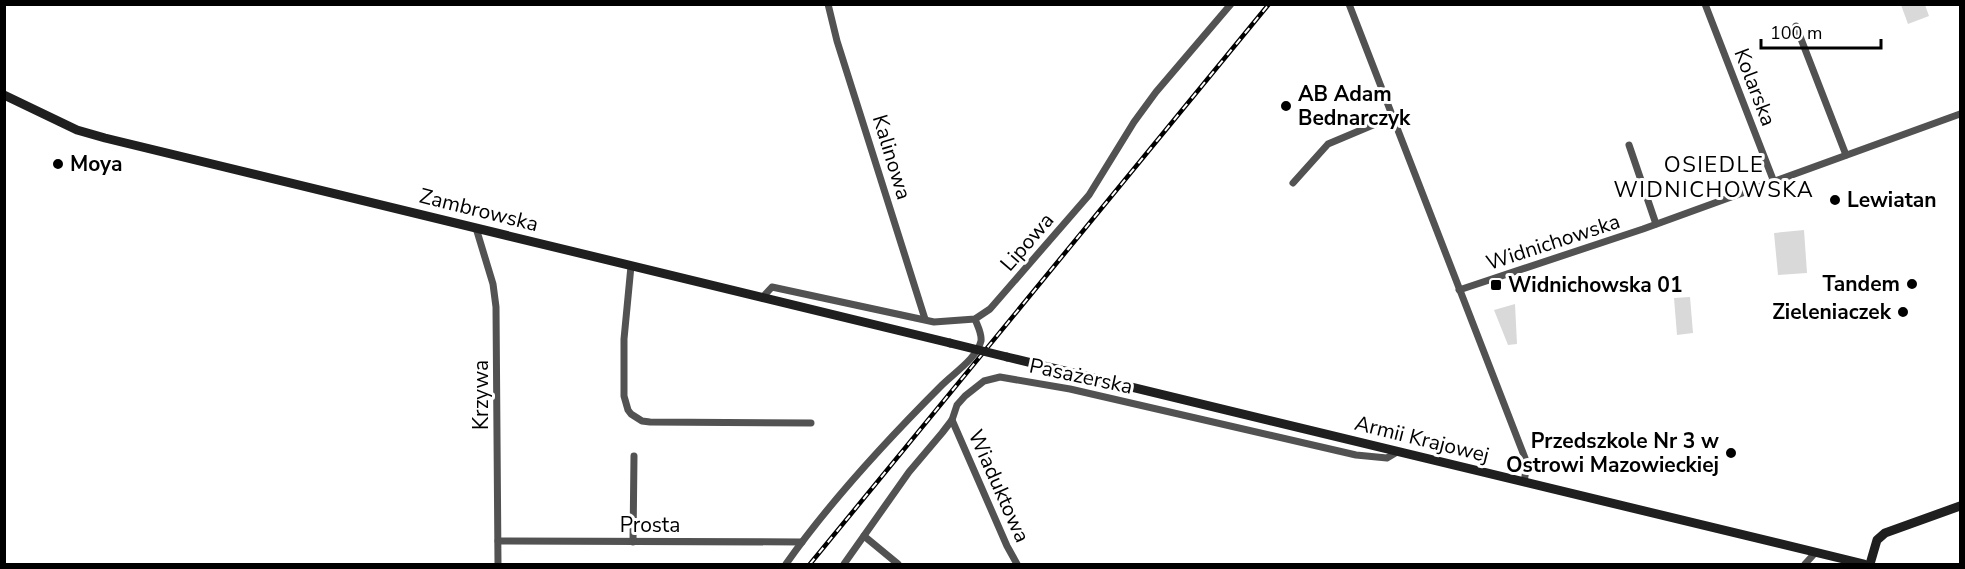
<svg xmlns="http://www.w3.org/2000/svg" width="1965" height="569" viewBox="0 0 1965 569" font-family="'Nunito Sans',sans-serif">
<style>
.green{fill:#d9d9d9}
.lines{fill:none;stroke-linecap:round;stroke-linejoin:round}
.street{stroke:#525252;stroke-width:7}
.secondary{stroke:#1f1f1f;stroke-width:9}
.rail-casing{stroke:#000;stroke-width:4.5}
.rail{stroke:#fff;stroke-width:2;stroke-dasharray:7;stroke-linecap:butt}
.secondary-bridge{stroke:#1f1f1f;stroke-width:9}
.poi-dot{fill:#000;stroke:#fff;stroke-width:2}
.labels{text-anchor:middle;stroke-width:6;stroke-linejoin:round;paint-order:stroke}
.street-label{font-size:21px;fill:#000;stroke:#fff}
.poi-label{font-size:21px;font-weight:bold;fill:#000;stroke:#fff;text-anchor:start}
.neighbourhood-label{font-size:22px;letter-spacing:1.5px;fill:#000;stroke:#fff}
</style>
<rect width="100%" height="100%" fill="#fff"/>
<g class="green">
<polygon points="1901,5 1925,5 1929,16 1908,24"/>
<polygon points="1804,230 1807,273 1778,275 1774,233"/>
<polygon points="1690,297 1693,333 1677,335 1674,298"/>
<polygon points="1515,304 1517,344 1508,345 1494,310"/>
</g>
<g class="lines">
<g class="street">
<polyline points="828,4 837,41 925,319"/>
<polyline points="1349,4 1525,458 1526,470 1524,482"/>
<polyline points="1705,4 1774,182"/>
<polyline points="1796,26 1846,155"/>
<polyline points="1629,145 1656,224"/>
<polyline points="1293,183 1328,144 1392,117"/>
<polyline points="476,228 493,284 496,307 498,564"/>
<polyline points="631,266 624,339 624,396 628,410 631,414 642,421 650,422 811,423"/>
<polyline points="1459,290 1643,229 1960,114"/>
<polyline points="762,298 772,287 934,322 975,319 990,309 1089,195 1134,122 1156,92 1231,4"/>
<polyline points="952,420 1007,546 1017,564"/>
<polyline points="864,536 898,564"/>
<polyline points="498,541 802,542"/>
<polyline points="633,542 634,456"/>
<path d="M786 564C831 500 886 441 942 385 954 373 977 358 981 341 982 333 977 325 975 319"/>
<polyline points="844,564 909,472 942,433 952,420 957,405 965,396 984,381 1000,377 1070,389 1356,455 1387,458 1397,452"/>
<polyline points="1805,564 1815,553"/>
</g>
<g class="secondary">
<polyline points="4,95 77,130 105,138 950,343"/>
<polyline points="1007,357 1864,564"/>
<polyline points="1870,564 1877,540 1885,533 1960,506"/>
</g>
<defs>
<polyline id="rail" points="810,564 1269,4"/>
</defs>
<use href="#rail" class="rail-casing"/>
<use href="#rail" class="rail"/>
<polyline class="secondary-bridge" points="950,343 1007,357"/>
</g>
<g class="poi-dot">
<circle cx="1286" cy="106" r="6"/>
<circle cx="58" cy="164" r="6"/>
<circle cx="1835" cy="200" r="6"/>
<circle cx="1912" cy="284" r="6"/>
<rect x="1490" y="279" width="12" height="12" rx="3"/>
<circle cx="1903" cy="312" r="6"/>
<circle cx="1731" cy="453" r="6"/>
</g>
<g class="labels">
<g class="street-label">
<text transform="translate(1755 87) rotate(69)" y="7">Kolarska</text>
<text transform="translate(892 157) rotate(73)" y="7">Kalinowa</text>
<text transform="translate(479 210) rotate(14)" y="7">Zambrowska</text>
<text transform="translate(1027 242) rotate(-49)" y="7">Lipowa</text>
<text transform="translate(1553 242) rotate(-18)" y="7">Widnichowska</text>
<text transform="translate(1081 376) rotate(12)" y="7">Pasażerska</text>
<text transform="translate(481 395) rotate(-90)" y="7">Krzywa</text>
<text transform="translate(1422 439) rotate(14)" y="7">Armii Krajowej</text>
<text transform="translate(999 486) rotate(66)" y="7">Wiaduktowa</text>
<text x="650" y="532">Prosta</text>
</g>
<g class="poi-label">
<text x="1298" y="101">AB Adam<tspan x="1298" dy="24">Bednarczyk</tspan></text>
<text x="70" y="171">Moya</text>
<text x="1847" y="207">Lewiatan</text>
<text x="1900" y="291" text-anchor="end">Tandem</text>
<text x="1508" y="292">Widnichowska 01</text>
<text x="1891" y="319" text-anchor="end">Zieleniaczek</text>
<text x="1719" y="448" text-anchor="end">Przedszkole Nr 3 w<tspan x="1719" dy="24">Ostrowi Mazowieckiej</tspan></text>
</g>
<g class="neighbourhood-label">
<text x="1714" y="172">OSIEDLE<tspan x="1714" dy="25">WIDNICHOWSKA</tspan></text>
</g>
</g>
<rect width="1965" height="569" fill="none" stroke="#000000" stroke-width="12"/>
<path d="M1761 39v9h120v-9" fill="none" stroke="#000000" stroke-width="3"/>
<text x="1770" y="39" font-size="18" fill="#000000" stroke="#ffffff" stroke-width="4.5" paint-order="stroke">100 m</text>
</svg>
